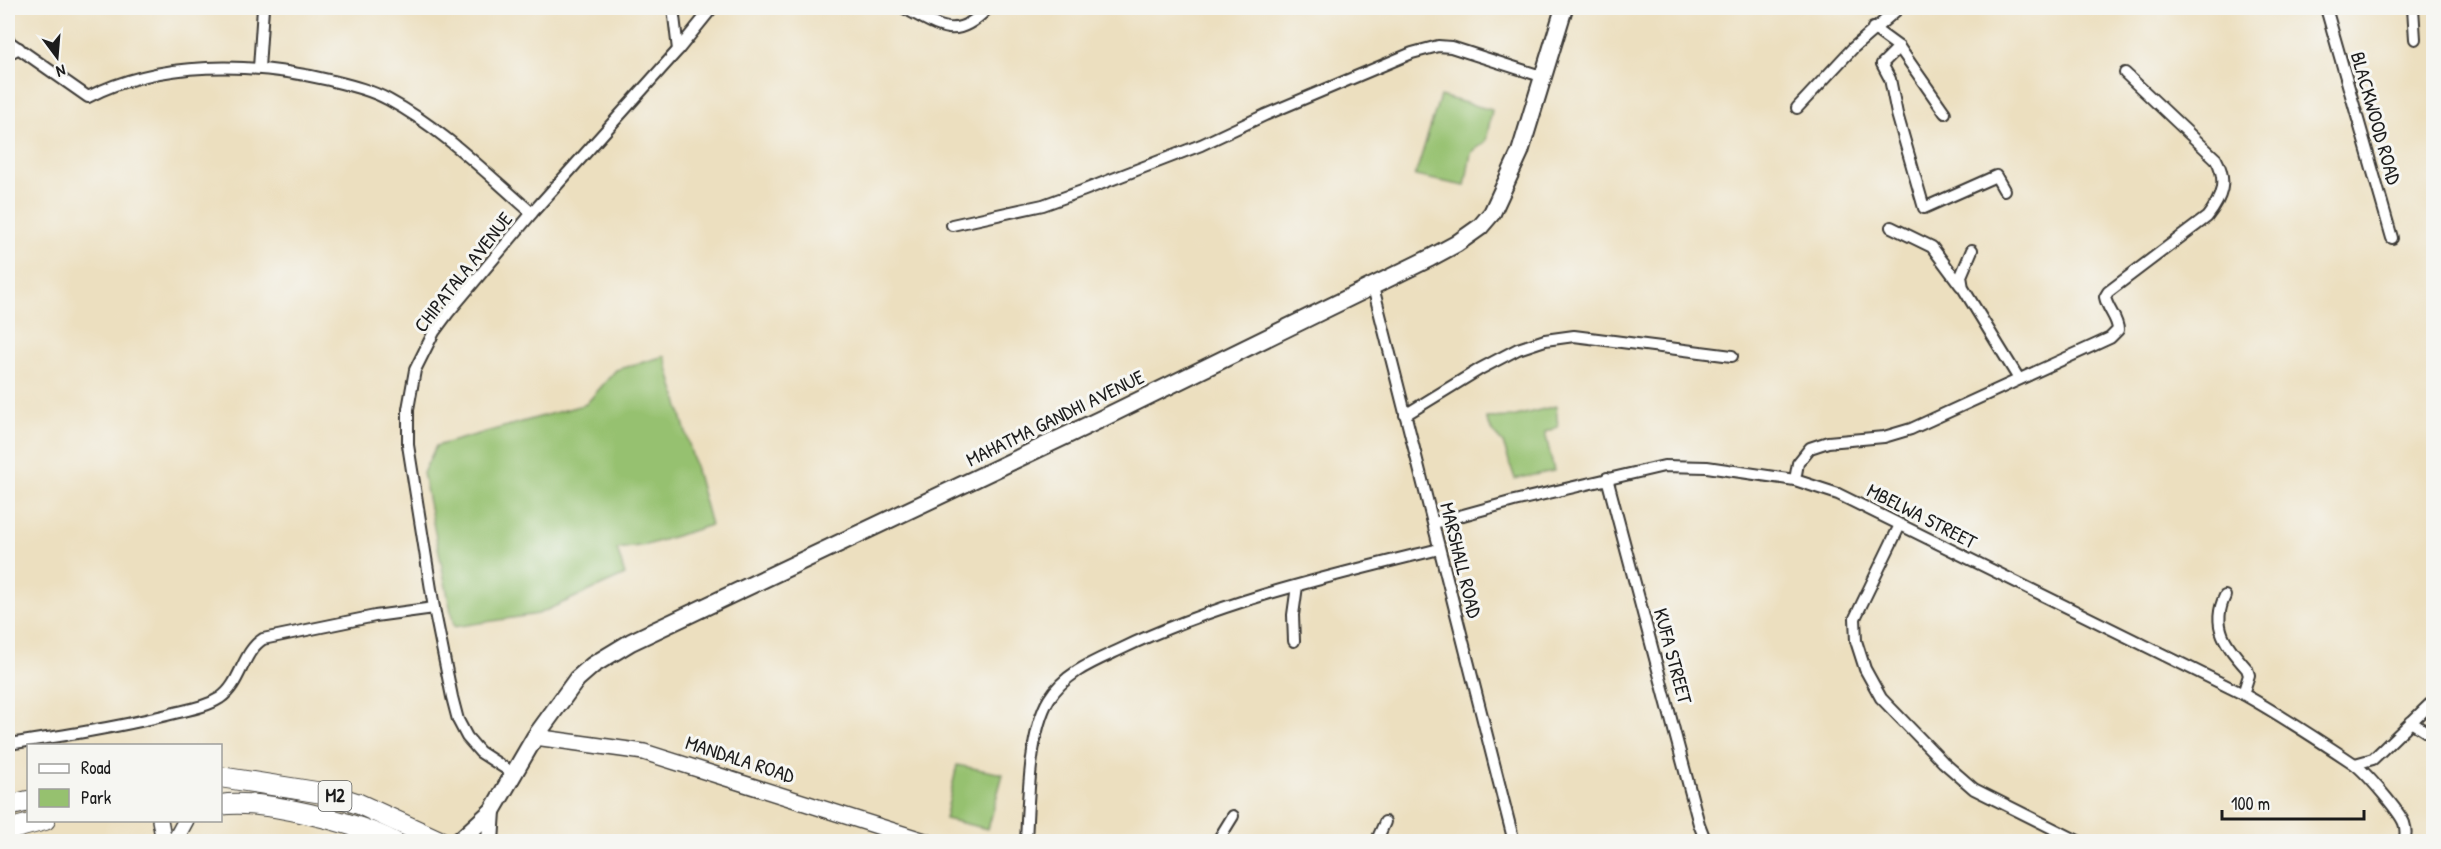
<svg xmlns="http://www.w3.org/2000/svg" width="2441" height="849" viewBox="0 0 2441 849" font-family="'Patrick Hand',sans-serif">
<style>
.green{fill:#96c16f;stroke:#596e46;stroke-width:1.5}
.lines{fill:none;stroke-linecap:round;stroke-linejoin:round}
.street-casing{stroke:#3b3934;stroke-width:14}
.secondary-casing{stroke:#3b3934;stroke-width:18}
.primary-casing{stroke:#3b3934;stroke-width:20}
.highway-casing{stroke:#3b3934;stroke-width:22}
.street{stroke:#fff;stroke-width:10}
.secondary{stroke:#fff;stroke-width:15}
.primary{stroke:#fff;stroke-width:16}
.highway{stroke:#fff;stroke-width:20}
.labels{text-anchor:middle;stroke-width:6;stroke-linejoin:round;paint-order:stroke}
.shield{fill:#f6f6f2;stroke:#5d5d5c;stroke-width:1.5}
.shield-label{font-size:18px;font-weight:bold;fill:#1c1c1c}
.street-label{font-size:20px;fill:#1c1c1c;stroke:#f6f6f2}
</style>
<rect width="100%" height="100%" fill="#f6f6f2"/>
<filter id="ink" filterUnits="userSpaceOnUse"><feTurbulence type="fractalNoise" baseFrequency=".0167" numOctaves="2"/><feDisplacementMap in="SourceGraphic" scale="12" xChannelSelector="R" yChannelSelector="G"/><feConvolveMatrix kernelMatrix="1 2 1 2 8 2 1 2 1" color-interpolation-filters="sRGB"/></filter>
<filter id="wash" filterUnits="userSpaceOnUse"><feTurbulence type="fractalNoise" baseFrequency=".008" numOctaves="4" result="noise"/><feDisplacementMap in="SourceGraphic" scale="24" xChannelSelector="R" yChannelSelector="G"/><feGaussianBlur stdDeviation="1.35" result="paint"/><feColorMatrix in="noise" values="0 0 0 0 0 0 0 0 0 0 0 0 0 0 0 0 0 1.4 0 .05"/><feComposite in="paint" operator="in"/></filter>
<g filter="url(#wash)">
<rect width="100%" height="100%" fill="#ecdfbf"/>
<g class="green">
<polygon points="1440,96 1492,110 1486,141 1471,153 1465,186 1415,176"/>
<polygon points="665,356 711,525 647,545 617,549 625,575 538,614 454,627 423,473 436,446 586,404 616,370"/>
<polygon points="1556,406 1558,427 1545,432 1554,471 1515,479 1503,443 1492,431 1486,418 1512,417"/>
<polygon points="957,765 1003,774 988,829 945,819"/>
</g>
</g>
<g filter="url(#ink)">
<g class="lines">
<defs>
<g id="street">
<polyline points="673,8 678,50"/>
<path d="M904 8C941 27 955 42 988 8"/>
<polyline points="2326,8 2392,238"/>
<polyline points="2413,8 2415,39"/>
<polyline points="1873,28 1899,47 1945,113"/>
<path d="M8 41 88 97C160 60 252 62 329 80 349 85 371 90 389 100 443 129 487 174 532 213"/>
<polyline points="1899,47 1882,64 1890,79 1897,114 1924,208 1996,176 2004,190"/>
<polyline points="8,54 19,48"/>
<polyline points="259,68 263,8"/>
<polyline points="1797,108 1853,48 1899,8"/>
<polyline points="952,225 1043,205 1082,191 1201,145 1265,115 1412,53 1438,46 1451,47 1544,77"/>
<polyline points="1891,227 1932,247 1961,286"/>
<polyline points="1972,250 1961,276 1963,288 2019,379"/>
<polyline points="1373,287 1514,842"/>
<polyline points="1405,415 1480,369 1518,349 1545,340 1574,336 1732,356"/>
<polyline points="1607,478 1699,824 1706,842"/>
<path d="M1795 480 1798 463 1810 448 1828 442 1884 437 1911 429 2110 338 2118 330C2118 318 2107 309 2105 297L2108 292 2207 217C2222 198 2228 181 2216 159L2125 73"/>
<path d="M1434 523 1514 501 1664 466 1707 467 1795 480 1838 494 2243 694C2281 715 2317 739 2353 763 2365 771 2399 811 2404 823 2406 829 2406 836 2404 842"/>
<polyline points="1900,525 1855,618 1856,641 1865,669 1881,698 1943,762 1974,789 2080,842"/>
<path d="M2225 596C2210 627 2227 646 2247 669L2249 675 2243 694"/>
<polyline points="1294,641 1293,615 1297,586"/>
<polyline points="2411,722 2434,737"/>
<path d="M8 744C61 736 114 728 167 715 185 710 204 708 220 698 241 684 242 652 263 639L375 616 434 608"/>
<polyline points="2355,764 2373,759 2434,700"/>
<polyline points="514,774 480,752 467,737 458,720 452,697 434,608 408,445 408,409 415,370 434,332 448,313 532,213 678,50 712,8"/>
<path d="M1026 842C1028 802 1029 732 1049 699 1065 673 1093 662 1119 650 1220 601 1330 576 1439 549"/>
<polyline points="1217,842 1233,816"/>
<polyline points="1376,842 1385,822"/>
</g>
<g id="secondary">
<polyline points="535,737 644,752 928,842"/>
<polyline points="160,820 164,842"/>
<polyline points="174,842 186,820"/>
</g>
<g id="primary">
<polyline points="458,842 492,811 535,737 577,679 593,665 631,642 1099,420 1430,258 1456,244 1480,227 1492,213 1520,152 1564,8"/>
<polyline points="490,842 492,811"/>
</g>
<g id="highway">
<polyline points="220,777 329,794 359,804 442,842"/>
<path d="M220 805C260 798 358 823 394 842"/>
<polyline points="8,806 28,801"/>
<polyline points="8,830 45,820"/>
</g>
</defs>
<use href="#street" class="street-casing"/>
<use href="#secondary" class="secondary-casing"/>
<use href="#primary" class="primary-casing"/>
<use href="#highway" class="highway-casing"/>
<use href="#street" class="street"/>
<use href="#secondary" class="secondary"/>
<use href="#primary" class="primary"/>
<use href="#highway" class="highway"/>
</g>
</g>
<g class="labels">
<rect class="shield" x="318.5" y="781" width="33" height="30" rx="4.5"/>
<g class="shield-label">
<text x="335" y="802">M2</text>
</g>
<g class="street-label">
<text transform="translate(2376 118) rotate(74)" y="7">BLACKWOOD ROAD</text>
<text transform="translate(463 272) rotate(-52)" y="7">CHIPATALA AVENUE</text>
<text transform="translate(1055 418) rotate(-26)" y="7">MAHATMA GANDHI AVENUE</text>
<text transform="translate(1922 516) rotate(27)" y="7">MBELWA STREET</text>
<text transform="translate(1461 560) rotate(76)" y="7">MARSHALL ROAD</text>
<text transform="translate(1673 656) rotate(75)" y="7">KUFA STREET</text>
<text transform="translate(740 759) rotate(18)" y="7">MANDALA ROAD</text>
</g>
</g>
<rect width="2441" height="849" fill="none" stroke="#f6f6f2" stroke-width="30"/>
<rect x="27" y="744" width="195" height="78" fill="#f6f6f2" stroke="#9f9f9c" stroke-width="1.5"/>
<rect x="39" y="764" width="30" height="9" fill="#ffffff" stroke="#9f9f9c" stroke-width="1.5"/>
<text x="81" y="774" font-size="18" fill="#1c1c1c">Road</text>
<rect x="39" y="789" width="30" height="18" fill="#96c16f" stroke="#9f9f9c" stroke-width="1.5"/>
<text x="81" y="804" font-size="18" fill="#1c1c1c">Park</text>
<g transform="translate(57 57) rotate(164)" stroke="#f6f6f2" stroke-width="4.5" paint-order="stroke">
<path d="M0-4.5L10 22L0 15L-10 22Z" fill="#1c1c1c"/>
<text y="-9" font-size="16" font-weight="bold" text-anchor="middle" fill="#1c1c1c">N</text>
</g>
<path d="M2222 810v9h142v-9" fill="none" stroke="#1c1c1c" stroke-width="3"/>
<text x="2231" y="810" font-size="18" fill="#1c1c1c" stroke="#f6f6f2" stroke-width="4.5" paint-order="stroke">100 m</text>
</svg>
